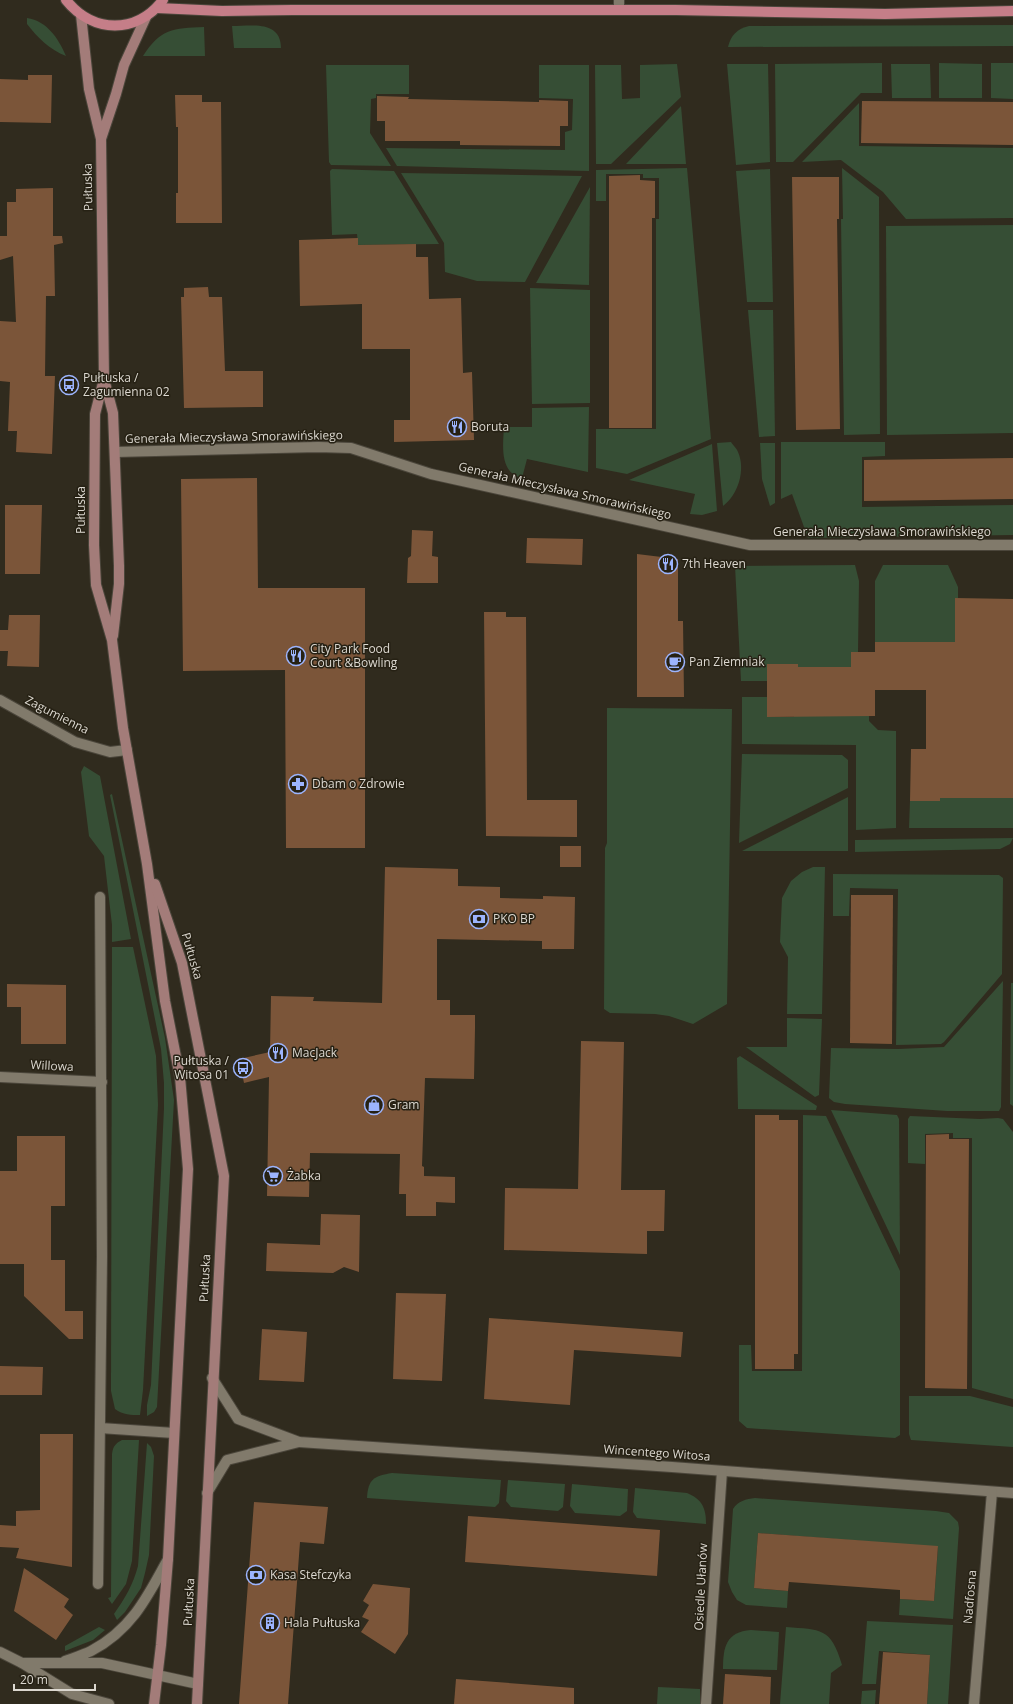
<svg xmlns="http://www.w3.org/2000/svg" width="1013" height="1704" viewBox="0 0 1013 1704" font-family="'Open Sans',sans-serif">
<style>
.green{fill:#364e35}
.building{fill:#7b5539}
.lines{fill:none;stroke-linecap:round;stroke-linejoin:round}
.minor-casing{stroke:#4b463b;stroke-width:12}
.tertiary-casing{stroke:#4b463b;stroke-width:12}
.secondary-casing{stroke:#4b463b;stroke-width:12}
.primary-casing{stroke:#4b463b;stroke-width:12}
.minor{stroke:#817a6b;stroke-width:10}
.tertiary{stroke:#817a6b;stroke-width:10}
.secondary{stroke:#a37c79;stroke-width:10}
.primary{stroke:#c57e88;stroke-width:10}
.labels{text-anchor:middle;stroke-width:3;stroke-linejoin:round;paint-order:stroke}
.street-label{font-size:12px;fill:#dcd8d0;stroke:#262114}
.poi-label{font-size:12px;fill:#dcd8d0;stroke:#262114;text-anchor:start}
</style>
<rect width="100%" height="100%" fill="#302b1e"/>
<g class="green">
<path d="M27 18C47 21 58 38 66 56 50 50 37 37 27 24Z"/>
<path d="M1013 25V46L728 47C731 35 737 29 749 26Z"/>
<path d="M232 26C251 26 281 20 281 48H234Z"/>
<path d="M204 27 205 56H143C160 29 173 28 204 27Z"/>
<polygon points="882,63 882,93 861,93 793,162 776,162 775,64"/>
<polygon points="939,63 982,64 982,98 939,98"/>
<polygon points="991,63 1013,63 1013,99 991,98"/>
<polygon points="677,64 681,97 611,164 596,164 595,65 621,65 622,99 640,98 640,65"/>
<polygon points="727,64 768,64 770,162 736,165"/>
<polygon points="891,64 930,64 931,98 892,98"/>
<polygon points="326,65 409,65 409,94 376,94 376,98 371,99 370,133 391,166 331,165 329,162"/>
<polygon points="539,65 589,65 589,171 397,166 386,148 565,150 565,132 572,130 573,99 539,98"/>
<polygon points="859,103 859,146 1013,148 1013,218 906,219 883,192 841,160 802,162"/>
<polygon points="681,106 686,164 626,164"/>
<polygon points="687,168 711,439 627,474 596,468 596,429 656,429 656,219 659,219 659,178 643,178 643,174 606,174 606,201 596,201 596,170"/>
<polygon points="842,168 879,197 880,434 844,435 841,219 843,219"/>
<polygon points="332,169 394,171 439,244 358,245 357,234 332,235 330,171"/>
<polygon points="770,169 773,302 747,302 736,171"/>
<polygon points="401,173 582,176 525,282 477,281 445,272 444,243"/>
<polygon points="590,187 589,285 536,283"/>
<polygon points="1013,225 1013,433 887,435 886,226"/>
<polygon points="530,288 590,290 590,403 532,404"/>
<polygon points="748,310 773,310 775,436 759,437"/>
<path d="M589 407 588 472 527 459 522 478C499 473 503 445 504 427H532V408Z"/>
<path d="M731 442C733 445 737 449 738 452 746 470 738 495 723 506L717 443Z"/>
<polygon points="781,442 885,442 885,456 862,457 862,507 1013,505 1013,535 808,538 792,494 781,499"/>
<polygon points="760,443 775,443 775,503 770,506 762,479"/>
<polygon points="712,444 717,511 702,515 690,514 695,494 629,480"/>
<polygon points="855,565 859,581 858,652 851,667 798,667 798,664 767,664 767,681 741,681 735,566"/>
<polygon points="883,565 948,565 958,587 958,598 955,599 955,642 875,642 875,581"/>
<polygon points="742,697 767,697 767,717 794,717 794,698 807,716 869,716 869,721 878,730 896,731 896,828 856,830 856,745 742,744"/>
<polygon points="607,708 732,709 727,1004 693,1024 669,1016 655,1014 610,1013 604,1009 605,848 607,843"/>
<polygon points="742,754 842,755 848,760 848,788 739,843"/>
<polygon points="84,766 100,776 131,939 112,942 112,925 104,856 89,836 81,772"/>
<polygon points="112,794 165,1038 174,1100 157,1407 154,1412 147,1416 147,1405 151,1385 164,1108 164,1083 161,1049 110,795"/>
<polygon points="848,797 848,851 742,851"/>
<polygon points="940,798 1013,798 1013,828 909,828 910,801 940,801"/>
<polygon points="1013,838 1010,844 1000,849 855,852 855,840"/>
<polygon points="813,867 825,867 822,1014 787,1014 788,957 780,942 782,898 791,881 802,872"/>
<polygon points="833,874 999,875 1003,878 1002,974 944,1042 941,1044 896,1045 898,889 850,888 849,916 833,916"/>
<path d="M112 947H133L156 1056 158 1105 143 1390 140 1415C131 1415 123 1415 115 1409L111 1391Z"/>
<polygon points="1003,981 1001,1107 999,1111 947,1111 845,1104 834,1102 829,1098 831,1048 898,1049 944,1047"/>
<polygon points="1011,983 1013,983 1013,1106 1010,1104"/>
<polygon points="787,1018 822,1019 819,1095 815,1097 746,1047 787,1047"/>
<polygon points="740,1056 817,1106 816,1110 738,1109 737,1058"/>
<polygon points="831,1110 897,1115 899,1119 900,1255"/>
<polygon points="803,1115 826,1116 900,1271 900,1435 895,1438 747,1428 739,1421 739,1345 751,1345 752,1371 802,1371"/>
<polygon points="910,1116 980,1119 998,1118 1003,1119 1013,1132 1013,1399 972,1388 972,1138 953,1138 953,1133 925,1134 925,1164 908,1163 908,1119"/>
<polygon points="909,1396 970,1396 1013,1407 1013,1447 911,1440 909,1434"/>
<path d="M122 1440H139L132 1561 126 1584 112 1604 108 1598 111 1597 112 1454C113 1446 116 1443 122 1440Z"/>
<path d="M147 1443 151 1447 154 1456 149 1555 145 1573 141 1588 125 1612 117 1620 114 1614C125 1598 133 1585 138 1566Z"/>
<path d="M392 1473 501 1480 499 1503 495 1507 367 1498C368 1479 374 1476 392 1473Z"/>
<polygon points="508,1480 565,1484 563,1507 558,1511 511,1507 506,1501"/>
<polygon points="572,1484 628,1489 627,1511 620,1516 575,1513 570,1506"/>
<path d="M635 1488 687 1493C702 1499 706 1508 706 1524L637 1518 633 1512Z"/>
<path d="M755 1498 936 1511 949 1513 958 1522 959 1528 953 1619 899 1615 900 1599 934 1601 938 1547 758 1533 754 1588 788 1591 787 1608 746 1605 737 1600 732 1592 728 1582 733 1509C738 1501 746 1499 755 1498Z"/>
<polygon points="867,1621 953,1625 948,1704 927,1704 930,1655 879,1651 876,1684 862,1684"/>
<polygon points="99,1627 105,1630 93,1640 65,1651 65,1646"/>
<path d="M786 1627C821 1630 831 1627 842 1665L831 1673 829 1704H780Z"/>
<path d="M751 1630 779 1632 777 1670 723 1669C723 1647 726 1632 751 1630Z"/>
<polygon points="658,1687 700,1689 700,1704 657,1704"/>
<polygon points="876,1690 875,1704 861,1704 862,1691"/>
</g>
<g class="building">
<polygon points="28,75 52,75 51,123 0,122 0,79 28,80"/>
<polygon points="175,95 202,95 202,102 221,102 222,223 176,223 176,193 178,193 178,127 176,127"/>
<polygon points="377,96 409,97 408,99 539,102 539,100 568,101 568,126 560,126 560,146 460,145 460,141 385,141 385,121 377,121"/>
<polygon points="862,101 1013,102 1013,145 861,143"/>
<polygon points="640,175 640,180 655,181 655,218 652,218 652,428 609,428 609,176"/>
<polygon points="792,177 839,177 839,219 837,219 840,429 796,430"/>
<polygon points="53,188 53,236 62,236 63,243 54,245 55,296 46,296 45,376 55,376 52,454 16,452 17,431 8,431 10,382 0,381 0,321 16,322 13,256 0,260 0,236 7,236 7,202 16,202 16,189"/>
<polygon points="358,238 358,245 416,244 416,257 428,257 429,299 461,298 463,373 472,372 474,440 394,442 394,420 410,420 410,349 362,349 362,304 300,306 299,240"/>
<polygon points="208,287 209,297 222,297 225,371 263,371 263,407 184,408 181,297 184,297 184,288"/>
<polygon points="1013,458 1013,499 864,501 864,460"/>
<polygon points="257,478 258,588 365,588 365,848 286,848 285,670 183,671 181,479"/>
<polygon points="5,505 42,505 40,574 5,574"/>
<polygon points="412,530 433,531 432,556 438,557 438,583 407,583 408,558 411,556"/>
<polygon points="527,538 583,539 582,565 526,563"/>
<polygon points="637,554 678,559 678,621 683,621 684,697 637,697"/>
<polygon points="955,598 1013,599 1013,798 940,798 940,801 910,801 911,749 926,749 926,690 875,690 875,716 767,717 767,664 798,664 798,667 851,667 851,652 875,652 875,642 955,642"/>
<polygon points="484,612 506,612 506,617 526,617 527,800 577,800 577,837 486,836"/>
<polygon points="9,615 40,615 39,667 7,666 8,651 0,651 0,630 8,630"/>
<rect x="560" y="846" width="21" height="21"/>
<polygon points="385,867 458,869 458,886 500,887 500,898 543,899 543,896 575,897 574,949 542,949 542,941 437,939 437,1000 450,1000 450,1015 475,1015 475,1028 474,1079 425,1078 422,1166 424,1167 424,1176 455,1177 455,1203 436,1202 436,1216 406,1216 406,1194 399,1194 400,1154 310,1153 309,1197 267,1196 269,1077 244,1083 239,1059 270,1052 271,996 314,997 313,1001 382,1003"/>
<polygon points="851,895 893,895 892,1044 850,1043"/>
<polygon points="7,984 66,985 66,1044 21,1044 21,1007 7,1007"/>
<polygon points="581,1041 624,1042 621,1190 665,1190 664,1231 647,1231 647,1254 504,1250 505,1188 578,1189"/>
<polygon points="755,1115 779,1115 779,1120 798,1120 798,1354 794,1354 794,1369 755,1369"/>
<polygon points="949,1134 949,1139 969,1139 967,1389 925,1388 926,1135"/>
<polygon points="17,1136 65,1136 65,1206 51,1206 51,1260 65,1260 65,1311 83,1311 83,1339 69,1339 24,1296 24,1264 0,1264 0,1171 17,1171"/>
<polygon points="321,1214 360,1215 359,1272 344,1267 333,1273 266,1271 267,1243 320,1245"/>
<polygon points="396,1293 446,1294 442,1381 393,1379"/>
<polygon points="489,1318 683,1332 681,1357 574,1350 570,1405 484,1399"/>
<polygon points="262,1329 307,1332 304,1382 259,1380"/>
<polygon points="0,1366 43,1367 42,1395 0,1395"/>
<polygon points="40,1434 73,1434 72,1567 16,1558 19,1548 0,1547 0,1525 16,1526 16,1511 40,1510"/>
<polygon points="254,1502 328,1507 324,1544 300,1542 288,1704 239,1704"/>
<polygon points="468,1516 660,1530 657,1576 465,1562"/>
<polygon points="758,1533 938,1546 934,1601 900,1599 900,1590 789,1582 788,1591 754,1588"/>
<polygon points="24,1568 69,1599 64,1607 73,1615 56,1640 14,1611"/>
<polygon points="373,1584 410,1588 408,1634 395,1654 361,1632 369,1620 362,1617 369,1605 363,1601"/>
<polygon points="883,1652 930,1655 927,1704 879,1704"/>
<polygon points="725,1674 771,1677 770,1704 723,1704"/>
<polygon points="456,1679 574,1688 574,1704 454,1704"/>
</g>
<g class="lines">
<defs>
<g id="minor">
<polyline points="619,0 619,10"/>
<polyline points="115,452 318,447 351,448 431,474 750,545 1013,545"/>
<polyline points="0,700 75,742 110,752 127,750"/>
<polyline points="0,1077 102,1082"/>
<polyline points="212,1378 238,1419 299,1442 672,1467 1013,1493"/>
<polyline points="100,1428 174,1433"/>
<polyline points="207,1493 227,1460 299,1442"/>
<polyline points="98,1584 102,1256 100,897"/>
<polyline points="706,1704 722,1471"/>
<polyline points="974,1704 992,1492"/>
</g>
<g id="tertiary">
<polyline points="0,1652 22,1663 72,1694 109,1704"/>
<path d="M65 1661C73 1658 83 1655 91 1651 131 1630 147 1598 168 1559"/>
<polyline points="22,1663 102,1663 198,1684"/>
</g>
<g id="secondary">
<polyline points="81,15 89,89 101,139 104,379 113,413 119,566 119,584 113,636"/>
<polyline points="101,139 116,94 124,65 146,17"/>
<polyline points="104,379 95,414 94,545 96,585 112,640 123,728 147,864 165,1001 180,1077 188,1169 168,1559 161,1645 154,1704"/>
<polyline points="155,884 182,963 224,1176 197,1704"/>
</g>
<g id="primary">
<path d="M66 0C93 34 137 34 163 0"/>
<polyline points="157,8 222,11 293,10 676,10 885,14 1013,11"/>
</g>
</defs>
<use href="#minor" class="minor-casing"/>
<use href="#tertiary" class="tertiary-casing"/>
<use href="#secondary" class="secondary-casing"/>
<use href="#primary" class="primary-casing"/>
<use href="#minor" class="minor"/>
<use href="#tertiary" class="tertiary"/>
<use href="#secondary" class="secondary"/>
<use href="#primary" class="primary"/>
</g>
<defs>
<symbol id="bus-ring" viewBox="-11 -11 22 22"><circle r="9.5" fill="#262114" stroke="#9cb4fd" stroke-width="1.5"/><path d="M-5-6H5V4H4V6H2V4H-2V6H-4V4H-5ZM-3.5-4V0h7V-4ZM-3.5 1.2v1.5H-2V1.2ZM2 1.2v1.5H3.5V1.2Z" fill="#9cb4fd"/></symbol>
<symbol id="restaurant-ring" viewBox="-11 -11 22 22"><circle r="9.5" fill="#262114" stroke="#9cb4fd" stroke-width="1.5"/><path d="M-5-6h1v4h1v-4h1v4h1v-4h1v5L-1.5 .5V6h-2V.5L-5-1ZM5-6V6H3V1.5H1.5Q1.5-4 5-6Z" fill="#9cb4fd"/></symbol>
<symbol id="cafe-ring" viewBox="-11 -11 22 22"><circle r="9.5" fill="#262114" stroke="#9cb4fd" stroke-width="1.5"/><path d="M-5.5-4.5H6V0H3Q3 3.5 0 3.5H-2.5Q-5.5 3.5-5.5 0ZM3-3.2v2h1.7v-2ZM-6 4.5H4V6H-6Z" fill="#9cb4fd"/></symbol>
<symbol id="pharmacy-ring" viewBox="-11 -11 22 22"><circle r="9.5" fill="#262114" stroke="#9cb4fd" stroke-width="1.5"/><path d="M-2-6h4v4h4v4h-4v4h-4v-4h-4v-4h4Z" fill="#9cb4fd"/></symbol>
<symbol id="bank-ring" viewBox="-11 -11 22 22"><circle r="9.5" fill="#262114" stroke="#9cb4fd" stroke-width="1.5"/><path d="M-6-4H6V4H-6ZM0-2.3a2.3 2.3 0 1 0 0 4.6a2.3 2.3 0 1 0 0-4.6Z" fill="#9cb4fd"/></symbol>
<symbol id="shop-ring" viewBox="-11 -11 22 22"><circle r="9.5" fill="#262114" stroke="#9cb4fd" stroke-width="1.5"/><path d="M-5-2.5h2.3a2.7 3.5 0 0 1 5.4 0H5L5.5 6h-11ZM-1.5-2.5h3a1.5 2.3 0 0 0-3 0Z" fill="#9cb4fd"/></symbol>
<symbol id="supermarket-ring" viewBox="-11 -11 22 22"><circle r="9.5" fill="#262114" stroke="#9cb4fd" stroke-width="1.5"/><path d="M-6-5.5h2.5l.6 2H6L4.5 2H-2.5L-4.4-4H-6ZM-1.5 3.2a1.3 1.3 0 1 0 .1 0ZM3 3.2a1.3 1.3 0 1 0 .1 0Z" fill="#9cb4fd"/></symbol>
<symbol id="building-ring" viewBox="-11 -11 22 22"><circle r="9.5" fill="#262114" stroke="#9cb4fd" stroke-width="1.5"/><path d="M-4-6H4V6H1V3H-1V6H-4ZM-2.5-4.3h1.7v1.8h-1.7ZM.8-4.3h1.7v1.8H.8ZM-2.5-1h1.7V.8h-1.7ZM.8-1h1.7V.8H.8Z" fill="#9cb4fd"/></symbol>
</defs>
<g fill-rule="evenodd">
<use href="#bus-ring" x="58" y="374" width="22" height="22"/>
<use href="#restaurant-ring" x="446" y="416" width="22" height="22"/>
<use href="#restaurant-ring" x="657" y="553" width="22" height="22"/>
<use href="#restaurant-ring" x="285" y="645" width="22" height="22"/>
<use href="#cafe-ring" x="664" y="651" width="22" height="22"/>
<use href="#pharmacy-ring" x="287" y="773" width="22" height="22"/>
<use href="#bank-ring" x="468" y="908" width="22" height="22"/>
<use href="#restaurant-ring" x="267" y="1042" width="22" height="22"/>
<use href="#bus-ring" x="232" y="1057" width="22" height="22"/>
<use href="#shop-ring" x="363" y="1094" width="22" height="22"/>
<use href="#supermarket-ring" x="262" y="1165" width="22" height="22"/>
<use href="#bank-ring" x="245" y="1564" width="22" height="22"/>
<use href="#building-ring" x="259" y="1612" width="22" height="22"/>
</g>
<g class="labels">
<g class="street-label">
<text transform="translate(88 187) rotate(-91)" y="4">Pułtuska</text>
<text transform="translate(234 437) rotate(-1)" y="4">Generała Mieczysława Smorawińskiego</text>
<text transform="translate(565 491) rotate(13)" y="4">Generała Mieczysława Smorawińskiego</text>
<text transform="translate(81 510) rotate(-90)" y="4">Pułtuska</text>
<text x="882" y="536">Generała Mieczysława Smorawińskiego</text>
<text transform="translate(57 715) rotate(27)" y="4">Zagumienna</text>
<text transform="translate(192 956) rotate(74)" y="4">Pułtuska</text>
<text transform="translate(52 1066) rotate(3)" y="4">Willowa</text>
<text transform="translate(205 1278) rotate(-87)" y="4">Pułtuska</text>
<text transform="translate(657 1453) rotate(4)" y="4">Wincentego Witosa</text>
<text transform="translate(701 1587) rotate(-87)" y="4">Osiedle Ułanów</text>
<text transform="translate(970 1597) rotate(-85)" y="4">Nadfosna</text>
<text transform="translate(189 1602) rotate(-87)" y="4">Pułtuska</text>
</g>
<g class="poi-label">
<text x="83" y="382">Pułtuska /<tspan x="83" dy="14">Zagumienna 02</tspan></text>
<text x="471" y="431">Boruta</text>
<text x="682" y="568">7th Heaven</text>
<text x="310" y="653">City Park Food<tspan x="310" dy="14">Court &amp;Bowling</tspan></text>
<text x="689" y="666">Pan Ziemniak</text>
<text x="312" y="788">Dbam o Zdrowie</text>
<text x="493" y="923">PKO BP</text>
<text x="292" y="1057">MacJack</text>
<text x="229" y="1065" text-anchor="end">Pułtuska /<tspan x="229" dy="14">Witosa 01</tspan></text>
<text x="388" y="1109">Gram</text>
<text x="287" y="1180">Żabka</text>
<text x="270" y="1579">Kasa Stefczyka</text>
<text x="284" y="1627">Hala Pułtuska</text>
</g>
</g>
<path d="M14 1684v6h81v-6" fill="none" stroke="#dcd8d0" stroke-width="2"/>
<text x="20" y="1684" font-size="12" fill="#dcd8d0" stroke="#262114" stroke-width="3" paint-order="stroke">20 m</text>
</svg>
